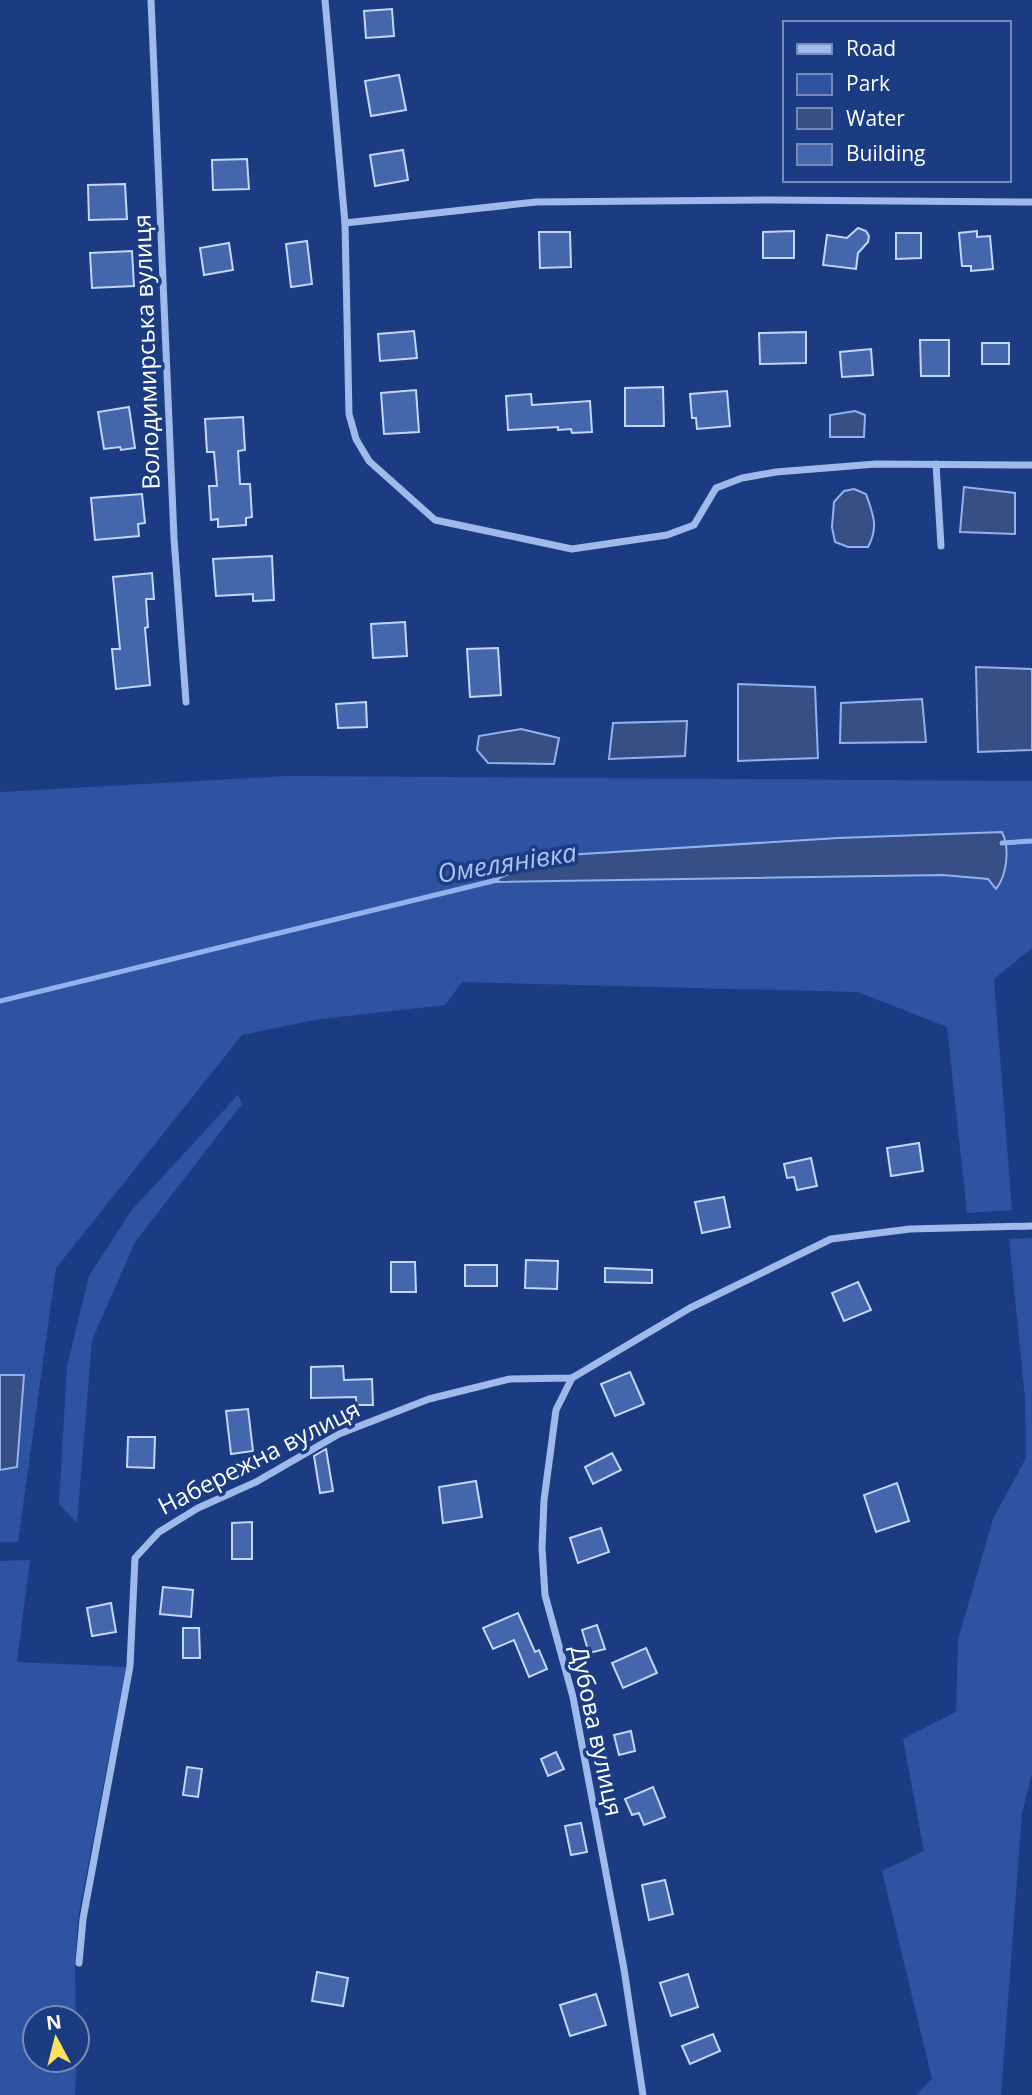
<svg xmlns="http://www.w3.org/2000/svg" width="1032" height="2095" viewBox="0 0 1032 2095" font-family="'Open Sans',sans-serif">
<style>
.green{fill:#2e54a1;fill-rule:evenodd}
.water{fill:#374f84;stroke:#93b2ed;stroke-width:2}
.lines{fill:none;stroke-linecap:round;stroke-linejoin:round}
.stream{stroke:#93b2ed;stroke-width:5}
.building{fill:#4466ac;stroke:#c4d6f8;stroke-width:2}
.minor{stroke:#a0b9eb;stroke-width:7}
.labels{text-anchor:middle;stroke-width:7;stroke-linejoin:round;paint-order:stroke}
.street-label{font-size:24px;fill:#fff;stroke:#1b3c82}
.water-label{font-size:26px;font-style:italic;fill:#abc3f2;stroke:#1b3c82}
</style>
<rect width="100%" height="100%" fill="#1b3c82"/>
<g class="green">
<path d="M288 776 1032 781V948L994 979 1012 1210 967 1213 947 1027 858 992 462 982 445 1005 320 1019 242 1035 56 1268 18 1542H0V1470L17 1466 24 1375H0V792ZM1002 832 996 889 988 879 943 875 492 881 550 856 838 838Z"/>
<polygon points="238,1095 242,1104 135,1242 92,1340 77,1523 59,1504 67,1366 89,1276 131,1211"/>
<polygon points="1032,1238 1032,1773 1022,1813 1001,2095 916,2095 932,2079 882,1871 924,1851 903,1739 956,1712 958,1640 993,1519 1026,1458 1025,1397 1009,1239"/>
<polygon points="30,1560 17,1662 126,1667 78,1918 75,1963 76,2018 35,2018 35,2060 77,2060 75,2095 0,2095 0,1561"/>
</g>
<g class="water">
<polygon points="855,411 865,415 864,437 830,437 830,415"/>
<polygon points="964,487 1015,493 1015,534 960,532"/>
<path d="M854 489 866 494C873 514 879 527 868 547H848L835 542 832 527 834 502 844 491Z"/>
<polygon points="976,667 1032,669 1032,750 978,752"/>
<polygon points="738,684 815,687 818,758 738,761"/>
<polygon points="922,699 926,742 840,743 841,703"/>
<polygon points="687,721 685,756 609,759 613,723"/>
<polygon points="521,729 559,738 554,764 488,763 477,750 479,736"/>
<path d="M1002 832C1010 848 1007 875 996 889L988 879 943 875 490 882 550 856 838 838Z"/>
<polygon points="0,1375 24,1375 17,1467 0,1470"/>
</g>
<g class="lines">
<g class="stream">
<polyline points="1002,843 1032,841"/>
<polyline points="0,1001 497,880"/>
</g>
</g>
<g class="building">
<polygon points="392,9 394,36 366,38 364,11"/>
<polygon points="399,75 406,110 371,116 365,81"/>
<polygon points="403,150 408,180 375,186 370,155"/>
<polygon points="247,159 249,189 213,190 212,160"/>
<polygon points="125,184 127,219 89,220 88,185"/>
<polygon points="858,228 866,231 869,236 868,242 858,253 856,269 823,265 827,235 847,238"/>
<polygon points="794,231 794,258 763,258 763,232"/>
<polygon points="977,231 977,237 990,236 993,269 971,271 971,266 962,266 959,233"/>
<polygon points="539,232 570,232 571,267 540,268"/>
<polygon points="896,233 921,233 921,258 896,259"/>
<polygon points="307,241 312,284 291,287 286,244"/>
<polygon points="229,243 233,270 204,275 200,248"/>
<polygon points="132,251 134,286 92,288 90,253"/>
<polygon points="414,331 417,358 380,361 378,334"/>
<polygon points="806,332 806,363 760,364 759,333"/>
<polygon points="920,340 949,340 949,376 921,376"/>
<rect x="982" y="343" width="27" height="21"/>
<polygon points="871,349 873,375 842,377 840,352"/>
<polygon points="663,387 664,426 625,426 625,388"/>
<polygon points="416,390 419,432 384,434 381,393"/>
<polygon points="727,391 730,426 697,429 696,418 692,418 690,394"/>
<polygon points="531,394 532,405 590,401 592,432 572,433 571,429 558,430 558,427 508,430 506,396"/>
<polygon points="129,407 135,448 121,450 120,447 104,449 98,412"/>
<polygon points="243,417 245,450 238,451 240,484 250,484 252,517 246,518 246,525 218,527 218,519 211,520 209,486 217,486 214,452 207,452 205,419"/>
<polygon points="142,494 145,523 138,524 139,536 95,540 91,498"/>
<polygon points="272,556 274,600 253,601 253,594 216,596 213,559"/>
<polygon points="152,573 154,599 146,599 148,627 145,628 150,685 116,689 112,649 120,649 113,577"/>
<polygon points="405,622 407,656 373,658 371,624"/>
<polygon points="498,648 501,695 470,697 467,649"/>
<polygon points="366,702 367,727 338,728 336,704"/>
<polygon points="919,1143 923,1171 891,1176 887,1148"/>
<polygon points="811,1158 817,1186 797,1190 794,1177 787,1178 784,1164"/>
<polygon points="724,1197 730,1227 702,1233 695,1202"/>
<polygon points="526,1260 558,1261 557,1289 525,1288"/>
<polygon points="391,1262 415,1262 416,1292 391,1292"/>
<rect x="465" y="1265" width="32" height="21"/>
<polygon points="605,1268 652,1270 652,1283 605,1282"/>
<polygon points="858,1282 871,1310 844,1321 832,1293"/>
<polygon points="343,1366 344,1380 372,1379 373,1405 356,1405 356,1397 311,1398 311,1367"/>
<polygon points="630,1372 644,1404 615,1416 601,1384"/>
<polygon points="248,1409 253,1451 231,1454 226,1411"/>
<polygon points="128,1437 155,1437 154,1468 127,1467"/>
<polygon points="326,1449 333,1491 320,1493 314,1456"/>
<polygon points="612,1453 621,1470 593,1484 585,1467"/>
<polygon points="476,1481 482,1517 443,1523 439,1487"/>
<polygon points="897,1483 909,1521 876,1532 864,1495"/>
<polygon points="252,1522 252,1559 232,1559 232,1523"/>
<polygon points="601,1528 609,1552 578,1563 570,1538"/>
<polygon points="163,1587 193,1590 191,1617 160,1614"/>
<polygon points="111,1603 116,1632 92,1636 87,1608"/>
<polygon points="518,1613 535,1652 539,1650 547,1669 529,1677 514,1640 493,1649 483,1628"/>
<polygon points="597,1625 605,1649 589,1653 582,1630"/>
<polygon points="183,1628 199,1628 200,1658 183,1658"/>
<polygon points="646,1648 657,1673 623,1688 612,1663"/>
<polygon points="631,1731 635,1751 619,1755 614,1735"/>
<polygon points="556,1752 564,1769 548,1776 541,1759"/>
<polygon points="187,1767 202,1769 198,1797 183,1795"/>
<polygon points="653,1787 665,1817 644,1825 639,1813 632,1815 625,1799"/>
<polygon points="581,1823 587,1852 571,1855 565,1826"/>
<polygon points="665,1880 673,1914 649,1920 642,1885"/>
<polygon points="317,1972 348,1978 343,2006 312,2001"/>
<polygon points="688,1974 698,2007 671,2016 660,1983"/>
<polygon points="596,1994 606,2025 570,2036 560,2005"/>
<polygon points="713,2034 720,2051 690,2064 682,2046"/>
</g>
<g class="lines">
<g class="minor">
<polyline points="151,0 174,538 186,702"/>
<polyline points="325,0 345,223 536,202 772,200 1032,202"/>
<polyline points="345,223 349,414 356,439 369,461 435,520 572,549 667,535 694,525 716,488 742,478 776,472 876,464 1032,465"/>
<polyline points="936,464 941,546"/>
<polyline points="572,1378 556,1410 544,1500 542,1548 545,1595 573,1697 624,1969 643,2095"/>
<polyline points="79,1963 83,1919 130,1666 135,1558 159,1532 198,1508 256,1482 339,1434 429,1399 510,1379 572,1378 690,1308 831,1239 910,1229 1032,1226"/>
</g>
</g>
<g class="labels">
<g class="street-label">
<text transform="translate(147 352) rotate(-92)" y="8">Володимирська вулиця</text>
<text transform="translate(259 1458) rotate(-27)" y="8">Набережна вулиця</text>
<text transform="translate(596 1731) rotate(78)" y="8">Дубова вулиця</text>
</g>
<g class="water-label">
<text transform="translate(507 863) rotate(-9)" y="9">Омелянівка</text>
</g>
</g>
<rect x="783" y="21" width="228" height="161" fill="#1b3c82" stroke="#768ab4" stroke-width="2"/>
<rect x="797" y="44" width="35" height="10" fill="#a0b9eb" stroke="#768ab4" stroke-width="2"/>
<text x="846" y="56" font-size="21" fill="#ffffff">Road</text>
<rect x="797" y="74" width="35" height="21" fill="#2e54a1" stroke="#768ab4" stroke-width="2"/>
<text x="846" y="91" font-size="21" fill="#ffffff">Park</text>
<rect x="797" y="108" width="35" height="21" fill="#374f84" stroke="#768ab4" stroke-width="2"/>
<text x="846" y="126" font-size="21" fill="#ffffff">Water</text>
<rect x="797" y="144" width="35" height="21" fill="#4466ac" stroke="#768ab4" stroke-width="2"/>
<text x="846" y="161" font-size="21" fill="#ffffff">Building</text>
<g transform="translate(56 2039) rotate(353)"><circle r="33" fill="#1b3c82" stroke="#768ab4" stroke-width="2"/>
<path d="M0-5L12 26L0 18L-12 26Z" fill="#fce15c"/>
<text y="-10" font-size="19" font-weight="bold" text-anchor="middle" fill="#ffffff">N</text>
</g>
</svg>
